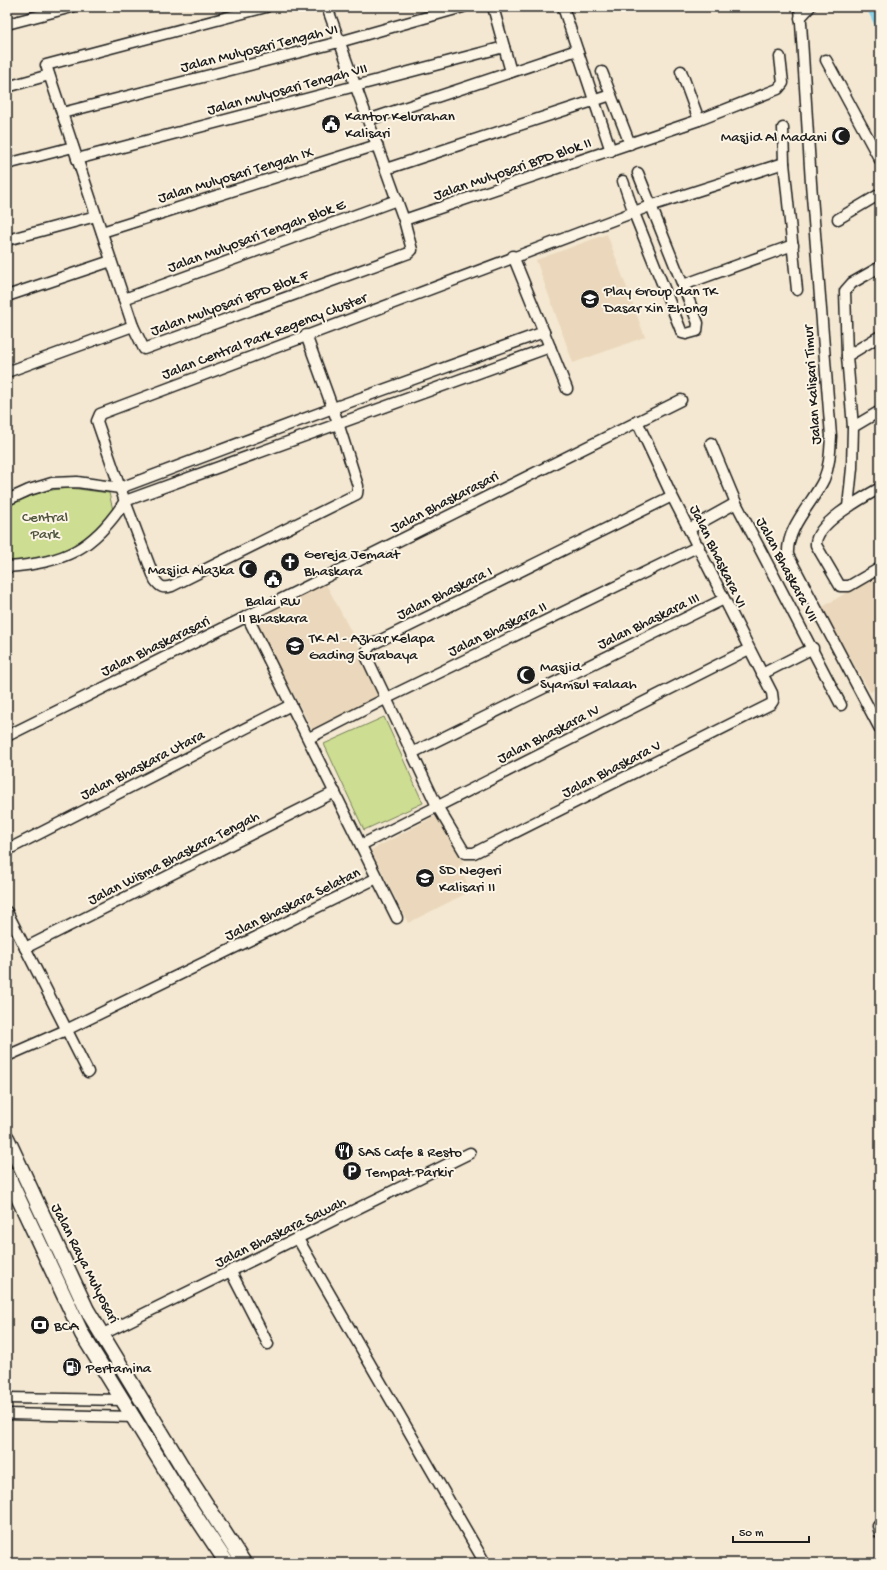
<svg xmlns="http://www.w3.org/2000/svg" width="887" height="1570" viewBox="0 0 887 1570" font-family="'Gochi Hand',sans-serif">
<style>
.built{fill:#ebd8bc}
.green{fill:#cdde92;stroke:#747d57}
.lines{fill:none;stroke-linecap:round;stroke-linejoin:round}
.canal{stroke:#88d1e9;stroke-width:11}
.minor-casing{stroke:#1c1c1c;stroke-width:13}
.secondary-casing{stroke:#1c1c1c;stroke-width:17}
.minor{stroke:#fcf5e5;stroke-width:10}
.secondary{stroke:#fcf5e5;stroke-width:14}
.labels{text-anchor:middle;stroke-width:4;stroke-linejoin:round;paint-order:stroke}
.street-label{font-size:15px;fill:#1c1c1c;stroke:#fcf5e5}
.poi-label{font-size:15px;fill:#1c1c1c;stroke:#fcf5e5;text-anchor:start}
.park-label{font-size:15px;fill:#51563f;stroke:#fcf5e5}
</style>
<rect width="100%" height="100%" fill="#f4e8d2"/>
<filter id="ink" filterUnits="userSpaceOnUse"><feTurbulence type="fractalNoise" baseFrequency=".025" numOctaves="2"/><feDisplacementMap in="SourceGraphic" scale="8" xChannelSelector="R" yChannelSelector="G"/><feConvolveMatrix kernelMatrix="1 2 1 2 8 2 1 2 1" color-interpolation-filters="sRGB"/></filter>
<g filter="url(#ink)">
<g class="built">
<polygon points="607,234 645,337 573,363 536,260"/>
<polygon points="880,572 880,688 870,692 821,608"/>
<polygon points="325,582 384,694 313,731 254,619"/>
<polygon points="437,815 464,863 459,866 471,891 408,923 371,850"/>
</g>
<g class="green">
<path d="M70 488 109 493 113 510C99 528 75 548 52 556 38 560 22 561 7 564V507C26 496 48 489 70 488Z"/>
<polygon points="384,717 423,803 364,830 324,744"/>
</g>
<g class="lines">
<polyline class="canal" points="872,7 880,24"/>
<defs>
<g id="minor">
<polyline points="266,7 46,65 133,326 144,349 409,253 412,250 404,220 327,7"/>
<polyline points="493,7 511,72"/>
<polyline points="563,7 611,151"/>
<path d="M800 7 811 183 831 436C830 451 830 465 824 479 813 503 786 527 788 555L880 729"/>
<polyline points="800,18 810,7"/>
<polyline points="7,24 72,7"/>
<polyline points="826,60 880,160"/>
<polyline points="681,71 699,120"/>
<polyline points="602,72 630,144"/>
<polyline points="7,87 49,75"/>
<polyline points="62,113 339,42 463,7"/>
<polyline points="368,120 577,50"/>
<polyline points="783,128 784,163 797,290"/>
<polyline points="77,159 504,47"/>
<polyline points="7,164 73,147"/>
<polyline points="386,169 611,95"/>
<polyline points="623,181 634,213 682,333 686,334 697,331 698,323 638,173"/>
<polyline points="838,219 880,194"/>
<polyline points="404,220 699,120 778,89 783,83 780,57"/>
<polyline points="102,232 377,145"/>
<polyline points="7,240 96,216"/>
<polyline points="513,256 567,389"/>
<polyline points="683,285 793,245"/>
<polyline points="7,296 111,261"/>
<polyline points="124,299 397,200"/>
<path d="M306 335 338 423 358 486 357 494 172 586C163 589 160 587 155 580L120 488 97 421 100 414 650 206 784 163"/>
<polyline points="847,356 845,291 852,283 880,267"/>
<polyline points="7,372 133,326"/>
<polyline points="637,421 672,496 772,693 773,701 771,704 474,853 465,853 437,806 367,658 367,650 371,645 672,496"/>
<polyline points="853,427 847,356 880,336"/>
<polyline points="711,443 736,503 841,705"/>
<path d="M880 488C864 497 814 524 816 545L840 586H849L880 568"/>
<polyline points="7,500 29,490 52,483 77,482 120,488 333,408 544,332"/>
<polyline points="848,507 852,468 853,427 880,411"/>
<polyline points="689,529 736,503"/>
<path d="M7 567C64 563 93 550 125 501L550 347"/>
<polyline points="762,674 813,648"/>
<polyline points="7,736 681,400"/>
<polyline points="309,738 387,698 699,546"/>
<polyline points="412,753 724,599"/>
<polyline points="361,845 749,649"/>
<polyline points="7,850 291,705"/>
<polyline points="377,878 397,918"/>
<polyline points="7,912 88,1072"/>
<polyline points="25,948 335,792"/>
<polyline points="7,1056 66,1030 377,878 247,616"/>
<polyline points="298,1239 485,1563"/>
<polyline points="231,1272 268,1344"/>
<polyline points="103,1334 470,1153"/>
<polyline points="7,1398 124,1400"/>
<polyline points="7,1414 135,1417"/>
<polyline points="878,1526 880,1534"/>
</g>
<g id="secondary">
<polyline points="7,1138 87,1310 186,1473 244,1563"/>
<polyline points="7,1174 82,1334 173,1482 227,1563"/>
</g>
</defs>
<use href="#minor" class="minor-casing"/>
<use href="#secondary" class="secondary-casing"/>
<use href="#minor" class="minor"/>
<use href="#secondary" class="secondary"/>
</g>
</g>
<defs>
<symbol id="civic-disc" viewBox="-11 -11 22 22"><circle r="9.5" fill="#1c1c1c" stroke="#fcf5e5"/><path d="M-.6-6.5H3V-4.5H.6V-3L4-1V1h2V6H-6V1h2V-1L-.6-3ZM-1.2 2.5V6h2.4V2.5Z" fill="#fff"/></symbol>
<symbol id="mosque-disc" viewBox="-11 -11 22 22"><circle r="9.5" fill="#1c1c1c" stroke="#fcf5e5"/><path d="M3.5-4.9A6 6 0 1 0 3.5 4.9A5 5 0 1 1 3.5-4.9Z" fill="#fff"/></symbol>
<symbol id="school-disc" viewBox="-11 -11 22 22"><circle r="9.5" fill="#1c1c1c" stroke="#fcf5e5"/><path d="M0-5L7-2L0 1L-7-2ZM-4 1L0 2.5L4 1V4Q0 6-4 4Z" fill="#fff"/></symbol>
<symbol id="church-disc" viewBox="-11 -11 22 22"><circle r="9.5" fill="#1c1c1c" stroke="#fcf5e5"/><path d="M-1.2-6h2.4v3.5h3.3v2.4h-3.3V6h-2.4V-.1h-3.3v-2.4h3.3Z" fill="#fff"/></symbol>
<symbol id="restaurant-disc" viewBox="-11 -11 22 22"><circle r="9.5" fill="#1c1c1c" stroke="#fcf5e5"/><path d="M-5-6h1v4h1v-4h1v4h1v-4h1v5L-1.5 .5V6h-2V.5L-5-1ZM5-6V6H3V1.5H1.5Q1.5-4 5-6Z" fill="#fff"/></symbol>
<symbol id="parking-disc" viewBox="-11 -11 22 22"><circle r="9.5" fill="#1c1c1c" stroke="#fcf5e5"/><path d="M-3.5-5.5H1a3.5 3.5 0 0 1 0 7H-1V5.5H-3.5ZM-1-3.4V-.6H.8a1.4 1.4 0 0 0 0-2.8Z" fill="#fff"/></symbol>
<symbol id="bank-disc" viewBox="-11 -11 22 22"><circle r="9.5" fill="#1c1c1c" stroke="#fcf5e5"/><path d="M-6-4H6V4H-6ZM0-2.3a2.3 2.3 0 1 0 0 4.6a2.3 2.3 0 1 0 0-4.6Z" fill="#fff"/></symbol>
<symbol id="fuel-disc" viewBox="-11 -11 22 22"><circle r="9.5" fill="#1c1c1c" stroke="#fcf5e5"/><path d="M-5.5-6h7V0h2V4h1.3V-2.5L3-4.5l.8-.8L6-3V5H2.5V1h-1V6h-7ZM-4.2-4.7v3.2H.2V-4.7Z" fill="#fff"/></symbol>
</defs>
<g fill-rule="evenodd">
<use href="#civic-disc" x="320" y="113" width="22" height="22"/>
<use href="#mosque-disc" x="830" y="125" width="22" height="22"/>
<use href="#school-disc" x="579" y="288" width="22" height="22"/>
<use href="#church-disc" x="279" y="551" width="22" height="22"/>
<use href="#mosque-disc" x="237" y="558" width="22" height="22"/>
<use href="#civic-disc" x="262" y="568" width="22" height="22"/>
<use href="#school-disc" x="284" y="635" width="22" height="22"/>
<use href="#mosque-disc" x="515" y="664" width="22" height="22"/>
<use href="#school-disc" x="414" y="867" width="22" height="22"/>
<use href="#restaurant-disc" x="333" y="1140" width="22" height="22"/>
<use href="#parking-disc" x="341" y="1160" width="22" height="22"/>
<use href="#bank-disc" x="29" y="1314" width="22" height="22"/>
<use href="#fuel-disc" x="61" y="1356" width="22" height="22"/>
</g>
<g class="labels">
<g class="street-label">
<text transform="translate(259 47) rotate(-14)" y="5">Jalan Mulyosari Tengah VI</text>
<text transform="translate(287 88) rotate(-15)" y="5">Jalan Mulyosari Tengah VII</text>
<text transform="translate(512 168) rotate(-19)" y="5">Jalan Mulyosari BPD Blok II</text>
<text transform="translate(235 174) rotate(-17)" y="5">Jalan Mulyosari Tengah IX</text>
<text transform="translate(256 235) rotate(-20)" y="5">Jalan Mulyosari Tengah Blok E</text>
<text transform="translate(229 302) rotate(-20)" y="5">Jalan Mulyosari BPD Blok F</text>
<text transform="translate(264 335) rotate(-21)" y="5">Jalan Central Park Regency Cluster</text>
<text transform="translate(811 385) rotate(-94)" y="5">Jalan Kalisari Timur</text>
<text transform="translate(444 501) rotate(-27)" y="5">Jalan Bhaskarasari</text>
<text transform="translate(719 556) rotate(64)" y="5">Jalan Bhaskara VI</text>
<text transform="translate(788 569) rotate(62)" y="5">Jalan Bhaskara VII</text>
<text transform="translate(444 592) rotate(-26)" y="5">Jalan Bhaskara I</text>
<text transform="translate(648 620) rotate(-26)" y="5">Jalan Bhaskara III</text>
<text transform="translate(497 628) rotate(-26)" y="5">Jalan Bhaskara II</text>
<text transform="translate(155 645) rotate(-26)" y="5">Jalan Bhaskarasari</text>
<text transform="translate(548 733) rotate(-27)" y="5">Jalan Bhaskara IV</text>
<text transform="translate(142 764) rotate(-27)" y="5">Jalan Bhaskara Utara</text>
<text transform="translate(611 768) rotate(-27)" y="5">Jalan Bhaskara V</text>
<text transform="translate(173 857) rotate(-27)" y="5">Jalan Wisma Bhaskara Tengah</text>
<text transform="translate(292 903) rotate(-26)" y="5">Jalan Bhaskara Selatan</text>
<text transform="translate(280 1231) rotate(-26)" y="5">Jalan Bhaskara Sawah</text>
<text transform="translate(86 1263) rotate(63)" y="5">Jalan Raya Mulyosari</text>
</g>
<g class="poi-label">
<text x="345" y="120">Kantor Kelurahan<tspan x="345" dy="17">Kalisari</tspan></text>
<text x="827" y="141" text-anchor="end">Masjid Al Madani</text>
<text x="604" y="295">Play Group dan TK<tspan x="604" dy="17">Dasar Xin Zhong</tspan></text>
<text x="304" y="558">Gereja Jemaat<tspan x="304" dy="17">Bhaskara</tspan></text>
<text x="234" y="574" text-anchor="end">Masjid Alazka</text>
<text x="273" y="605" text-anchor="middle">Balai RW<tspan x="273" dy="17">II Bhaskara</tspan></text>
<text x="309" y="642">TK Al - Azhar Kelapa<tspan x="309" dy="17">Gading Surabaya</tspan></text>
<text x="540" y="671">Masjid<tspan x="540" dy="17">Syamsul Falaah</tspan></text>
<text x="439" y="874">SD Negeri<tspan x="439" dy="17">Kalisari II</tspan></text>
<text x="358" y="1156">SAS Cafe &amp; Resto</text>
<text x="366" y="1176">Tempat Parkir</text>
<text x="54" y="1330">BCA</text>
<text x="86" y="1372">Pertamina</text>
</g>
<g class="park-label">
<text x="45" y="521">Central<tspan x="45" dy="17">Park</tspan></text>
</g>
</g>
<rect width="887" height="1570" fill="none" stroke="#fcf5e5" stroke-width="24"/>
<rect x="12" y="12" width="863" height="1546" fill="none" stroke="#1c1c1c" stroke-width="1.5" filter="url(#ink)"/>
<path d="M733 1536v6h76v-6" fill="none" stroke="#1c1c1c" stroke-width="2"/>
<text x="739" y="1536" font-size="12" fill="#1c1c1c" stroke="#fcf5e5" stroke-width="3" paint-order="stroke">50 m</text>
</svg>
